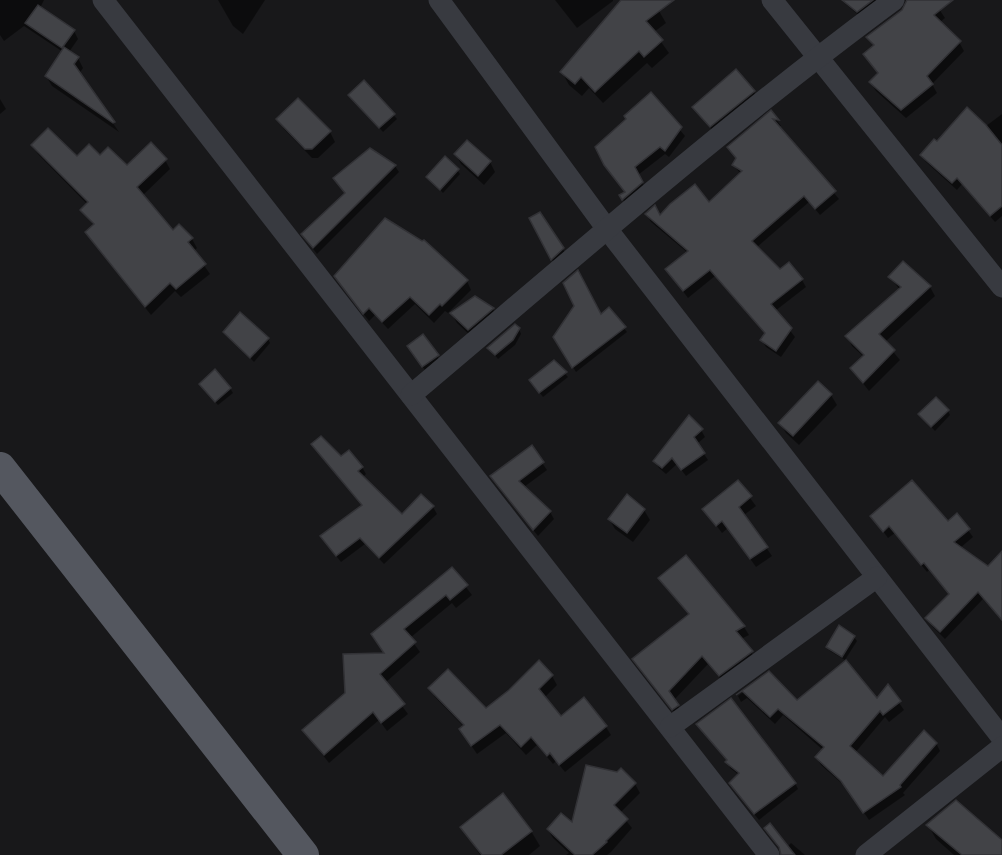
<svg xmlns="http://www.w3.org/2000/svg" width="1002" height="855" viewBox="0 0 1002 855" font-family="Jost,sans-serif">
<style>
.shadow{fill:#0007}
.building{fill:#424347;stroke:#323236;stroke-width:1.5}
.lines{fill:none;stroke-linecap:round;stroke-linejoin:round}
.minor{stroke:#383a40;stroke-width:21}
.primary{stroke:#54575f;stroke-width:32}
</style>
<rect width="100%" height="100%" fill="#18181a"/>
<g class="shadow">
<polygon points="0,0 44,0 40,8 74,31 78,39 69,52 78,58 83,68 79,74 119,132 52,86 46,76 63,52 24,26 4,41 0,35"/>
<polygon points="218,0 265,0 243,34 233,26"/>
<polygon points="555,0 613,0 613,1 577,28"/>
<polygon points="633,0 651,0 659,11 666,23 654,32 669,53 652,68 647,63 603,103 589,88 582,96 569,85 562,72"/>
<polygon points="841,0 886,0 862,18"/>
<polygon points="913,0 933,0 945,18 940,22 959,42 964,51 932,84 937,93 906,118 876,91 871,83 879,74 865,54 875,47 868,37 904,10"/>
<polygon points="364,82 397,119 383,132 350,95"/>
<polygon points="754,92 756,96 713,131 697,112"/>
<polygon points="650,94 685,136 669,157 665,154 638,175 646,190 627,206 621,196 626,193 605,165 628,120"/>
<polygon points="0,99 6,109 0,114"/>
<polygon points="771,112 781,126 777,126 839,199 820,215 809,202 756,248 780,271 802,280 806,287 775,311 795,337 781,357 766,347 762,340 766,334 715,276 688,298 667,270 688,253 651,222 647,215 660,218 709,204 741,174 733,165 737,159 729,147"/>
<polygon points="1002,114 1002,216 995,222 962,184 957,190 926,162 922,155 937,143 986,126"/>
<polygon points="278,119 330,132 335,142 318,158 312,158 284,129"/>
<polygon points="32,146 76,158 100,157 127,167 165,160 170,169 142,196 173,232 192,239 197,248 194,251 210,274 181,297 175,291 151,315 92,241 94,226 82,210 88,205 38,154"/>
<polygon points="456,155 490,162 495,172 484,185 461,164"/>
<polygon points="395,166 399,172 317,254 307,241 346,194 335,179"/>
<polygon points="457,170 460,174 443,193 428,177"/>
<polygon points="539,214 566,254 554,263 531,219"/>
<polygon points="890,277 930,287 935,296 885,342 900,360 869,391 851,368 864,357 852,346 847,336 900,290"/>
<polygon points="467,281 471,290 448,313 445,311 434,323 415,304 388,329 375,315 369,321 341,285"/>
<polygon points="475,298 493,309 498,319 474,339 457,323 452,314"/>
<polygon points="609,310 627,332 576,372 554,337 601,316"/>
<polygon points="519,329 521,334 515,345 498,359 489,348"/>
<polygon points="224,332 268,339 270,343 254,362"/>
<polygon points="411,351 437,356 440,360 425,370"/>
<polygon points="554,362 568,377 543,397 533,384"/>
<polygon points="818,383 831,395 837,405 799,445 786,433 780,423"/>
<polygon points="230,388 233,393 218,405 203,389"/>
<polygon points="948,411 950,415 935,431 920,415"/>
<polygon points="701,430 705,437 697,444 708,460 686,476 677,464 666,474 659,468 655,461"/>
<polygon points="313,445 362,467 366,474 362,478 402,516 421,496 433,507 437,514 384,564 365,544 341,562 326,543 363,506"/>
<polygon points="531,447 547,470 524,487 550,512 554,519 538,536 496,483"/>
<polygon points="738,482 756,506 744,515 772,556 756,567 728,528 722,533 704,509"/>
<polygon points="644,510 650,520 633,542 615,529 609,519"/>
<polygon points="957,515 973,537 960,548 988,568 1002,556 1002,620 983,599 945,639 932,626 927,619 950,595 929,570 927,572 895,533 888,538 872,516 947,523"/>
<polygon points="686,557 744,627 749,635 741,639 757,660 725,684 708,664 674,700 683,714 678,717 639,668 690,615 665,587 660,578"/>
<polygon points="452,569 472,595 456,608 452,603 410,638 420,652 385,683 408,714 387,731 379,720 329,763 304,731 346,694 386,654 378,643"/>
<polygon points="854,637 857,641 845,660 830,651 828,647"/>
<polygon points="539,663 552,676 557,685 544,698 561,718 606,727 611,735 565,772 556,761 553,764 537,745 526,755 506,733 477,754 466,738 464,727 435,697 430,688 486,710 510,691"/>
<polygon points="769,673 797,702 877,701 888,687 904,710 889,722 885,717 855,753 883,778 936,743 940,751 903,793 905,795 869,820 847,788 821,765 816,757 823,750 783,715 775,724 747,698 741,702 738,696"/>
<polygon points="698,724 795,783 798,789 759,820 734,789 739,775 730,768 728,761"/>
<polygon points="635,784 640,793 620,813 632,828 611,852 607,855 566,855 569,853 553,838 548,830 573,825"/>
<polygon points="928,825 1002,842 1002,855 954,855 936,839"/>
<polygon points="462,827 531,831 540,846 529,855 480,855"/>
<polygon points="768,832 787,847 791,843 805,855 783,855"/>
</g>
<g class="building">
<polygon points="621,0 674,0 646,21 663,40 644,57 639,51 595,92 581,77 575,84 560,72"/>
<polygon points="842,0 873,0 857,12"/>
<polygon points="907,0 953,0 934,15 961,41 927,76 933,84 901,110 869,82 878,73 863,54 874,45 866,37 902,10"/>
<polygon points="38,5 75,30 62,48 25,23"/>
<polygon points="64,47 79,57 74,64 115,122 113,123 45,76"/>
<polygon points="736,69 755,91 710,127 692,107"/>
<polygon points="364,80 395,114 379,128 348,95"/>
<polygon points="651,92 682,127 665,151 660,147 635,167 643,182 622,200 619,195 625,192 604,165 595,147 626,119 624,116"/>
<polygon points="298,98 331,131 312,149 305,149 276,119"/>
<polygon points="967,107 986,125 1002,145 1002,206 990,216 957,178 952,183 920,155 934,139 937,141"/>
<polygon points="771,110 779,120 773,119 836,191 815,209 804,196 752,241 780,269 789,262 803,279 771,304 792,328 776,351 760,340 765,333 710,270 683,291 665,269 688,251 645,214 655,205 660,215 670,204 695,184 709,202 742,171 732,165 736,158 727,147"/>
<polygon points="48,128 77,156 89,144 100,155 108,147 127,165 151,142 167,159 137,187 173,230 179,224 193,238 188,242 206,264 176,289 170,283 145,307 85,232 94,224 80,210 88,202 31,145"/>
<polygon points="467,140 491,161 478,176 454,154"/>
<polygon points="370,148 396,165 313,248 301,234 345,193 333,178"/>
<polygon points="445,156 459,169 440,190 426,177"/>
<polygon points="540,212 564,248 551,260 529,218"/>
<polygon points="385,218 422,241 424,240 468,280 442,306 440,304 429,315 410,297 382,322 369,308 363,314 334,276"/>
<polygon points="903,261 931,286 879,334 895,350 863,383 850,368 864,355 845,336 901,287 888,277"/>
<polygon points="578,270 601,314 609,307 626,327 572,368 553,337 574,306 563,283"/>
<polygon points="475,296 494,308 468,330 450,313"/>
<polygon points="240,312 269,338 250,358 223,332"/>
<polygon points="515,324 520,328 513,340 495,355 487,348"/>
<polygon points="423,334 439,355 422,367 407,346"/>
<polygon points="554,360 567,372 539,393 529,380"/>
<polygon points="215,369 231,388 215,402 199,384"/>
<polygon points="818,381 832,394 793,436 778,423"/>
<polygon points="936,397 949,410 931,427 918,414"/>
<polygon points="689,415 703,429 694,437 705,453 681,470 672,458 662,468 653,461"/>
<polygon points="321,436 341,456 349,450 363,467 358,471 402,514 421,494 434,506 379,558 360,538 336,556 320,536 362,505 311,444"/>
<polygon points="532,445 544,462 519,481 551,511 533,530 490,476"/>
<polygon points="738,480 752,496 739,507 768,547 750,559 722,521 716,526 702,509"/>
<polygon points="912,480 948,521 957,513 970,529 954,542 988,566 1002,551 1002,620 978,592 940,632 925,618 949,594 924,563 921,565 889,526 883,532 870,516"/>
<polygon points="627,494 645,509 627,533 608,519"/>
<polygon points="686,555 745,626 736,631 753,651 719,676 702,656 669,691 679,705 672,710 632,659 689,614 658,578"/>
<polygon points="452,567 468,585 450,600 446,595 404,629 416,642 380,674 405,704 381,723 373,712 324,755 302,730 345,693 343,654 384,653 371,634"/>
<polygon points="839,625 855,636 842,657 826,647"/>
<polygon points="539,660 553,675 539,689 561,716 584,697 607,726 559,765 550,753 547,756 531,737 521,747 500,725 471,746 459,729 464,725 428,688 448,669 486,708 509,690"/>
<polygon points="846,660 877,698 888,684 901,701 883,715 880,711 850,746 883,776 924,730 937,743 900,785 901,787 863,813 841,781 815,757 824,747 778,709 770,717 742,691 736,695 769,671 797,700"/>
<polygon points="731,698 796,783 754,814 729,783 739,773 725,762 727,760 696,724"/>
<polygon points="586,765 617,772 621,768 636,783 614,805 628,819 606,841 607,842 592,855 575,855 547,829 561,813 572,822"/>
<polygon points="503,793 532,831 501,855 482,855 460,827"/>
<polygon points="956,800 1002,840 1002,855 962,855 926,825"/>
<polygon points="770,823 795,855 781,855 779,847 764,828"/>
</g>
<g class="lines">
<g class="minor">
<polyline points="103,0 769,855"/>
<polyline points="439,0 607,229 1002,738"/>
<polyline points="772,0 1002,287"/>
<path d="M411 395C570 261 726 124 894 0"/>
<polyline points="670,727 877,577"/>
<polyline points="866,855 1002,747"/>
</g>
<polyline class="primary" points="0,468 303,855"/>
</g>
</svg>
